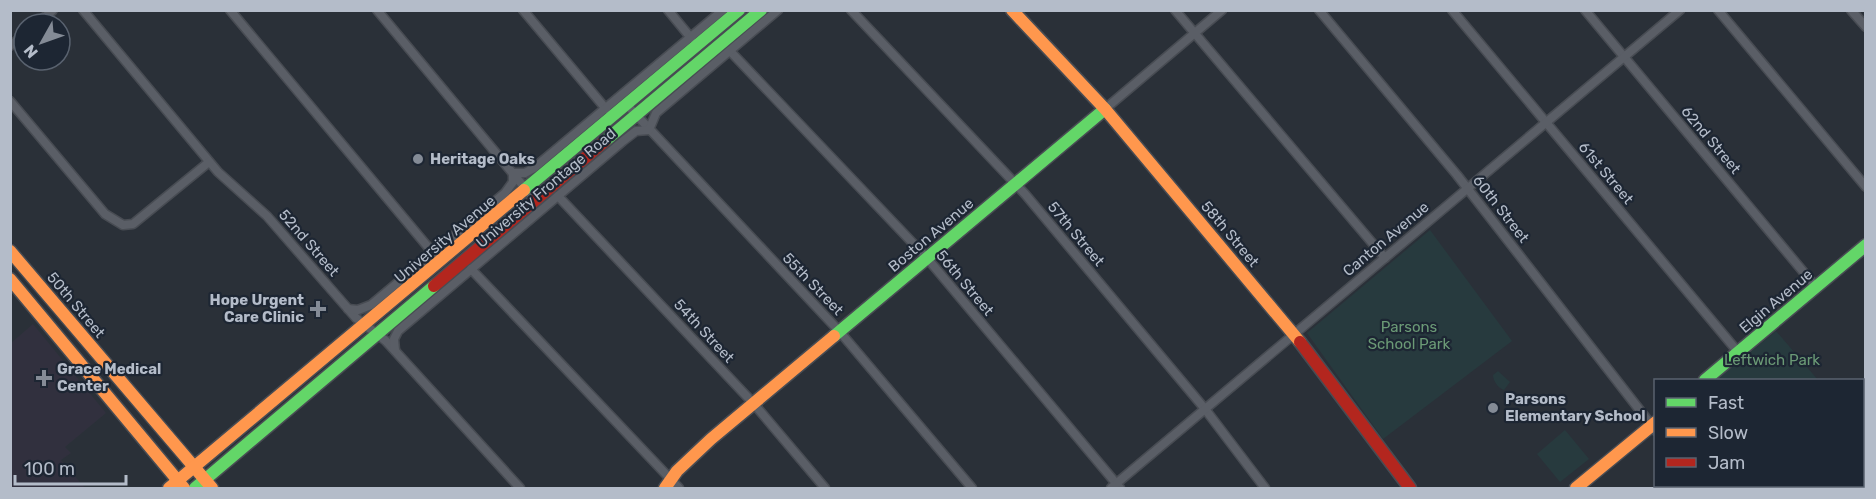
<svg xmlns="http://www.w3.org/2000/svg" width="1876" height="499" viewBox="0 0 1876 499" font-family="Rubik,sans-serif">
<style>
.medical{fill:#31303e}
.green{fill:#273a3e}
.lines{fill:none;stroke-linecap:round;stroke-linejoin:round}
.street-casing{stroke:#484c53;stroke-width:11}
.fast-casing{stroke:#484c53;stroke-width:15}
.slow-casing{stroke:#484c53;stroke-width:15}
.jam-casing{stroke:#484c53;stroke-width:15}
.street{stroke:#5a5e66;stroke-width:8}
.fast{stroke:#63d668;stroke-width:12}
.slow{stroke:#ff974d;stroke-width:12}
.jam{stroke:#b3261e;stroke-width:12}
.poi-dot{fill:#848b96;stroke:#1d2633;stroke-width:2}
.labels{text-anchor:middle;stroke-width:4.5;stroke-linejoin:round;paint-order:stroke}
.street-label{font-size:15px;fill:#b4bcc9;stroke:#1d2633}
.poi-label{font-size:15px;font-weight:bold;fill:#b4bcc9;stroke:#1d2633;text-anchor:start}
.park-label{font-size:15px;fill:#6b9a76;stroke:#1d2633}
</style>
<rect width="100%" height="100%" fill="#2a3038"/>
<polygon class="medical" points="33,324 106,413 65,447 71,453 61,460 85,488 11,488 11,343"/>
<g class="green">
<polygon points="1430,230 1512,341 1383,439 1307,333"/>
<polygon points="1776,331 1818,380 1716,380"/>
<path d="M1498 371 1510 382 1504 390C1498 388 1493 381 1493 375Z"/>
<polygon points="1865,416 1865,488 1708,488 1708,486 1862,486 1862,419"/>
<polygon points="1565,430 1589,459 1560,482 1537,454"/>
</g>
<g class="lines">
<defs>
<g id="street">
<polyline points="83,10 218,172 267,216 356,318 386,341 520,488"/>
<polyline points="230,10 433,253"/>
<polyline points="377,10 535,200"/>
<polyline points="523,10 606,109"/>
<polyline points="668,10 691,38"/>
<polyline points="851,10 1025,194 1205,409 1265,488"/>
<polyline points="1175,10 1385,258"/>
<polyline points="1319,10 1457,175 1656,431"/>
<polyline points="1452,10 1738,352"/>
<polyline points="1585,10 1816,287"/>
<polyline points="1718,10 1866,187"/>
<polyline points="1851,10 1866,27"/>
<polyline points="37,24 53,10"/>
<polyline points="10,46 24,35"/>
<polyline points="730,51 927,258 1120,488"/>
<polyline points="10,101 105,214 123,225 133,224 209,162"/>
<polyline points="627,105 840,332 972,488"/>
<polyline points="1105,109 1222,10"/>
<polyline points="558,196 754,404 825,488"/>
<polyline points="471,269 679,488"/>
<polyline points="348,309 358,310 371,305 505,193 513,182 513,173 525,173 534,168 723,10"/>
<polyline points="395,350 394,339 398,331 623,141 636,131 649,130 656,113 778,10"/>
<polyline points="1695,486 1697,488"/>
<polyline points="1111,488 1680,10"/>
</g>
<g id="fast">
<polyline points="605,141 761,10"/>
<polyline points="524,190 739,10"/>
<polyline points="834,336 1105,109"/>
<polyline points="1705,380 1866,245"/>
<polyline points="195,488 434,286"/>
</g>
<g id="slow">
<polyline points="1012,10 1105,109 1300,342"/>
<polyline points="10,251 212,488"/>
<polyline points="10,279 184,488"/>
<polyline points="169,488 524,190"/>
<polyline points="665,488 677,471 711,439 834,336"/>
<polyline points="1576,488 1656,422"/>
</g>
<g id="jam">
<polyline points="434,286 605,141"/>
<polyline points="1300,342 1410,488"/>
</g>
</defs>
<use href="#street" class="street-casing"/>
<use href="#fast" class="fast-casing"/>
<use href="#slow" class="slow-casing"/>
<use href="#jam" class="jam-casing"/>
<use href="#street" class="street"/>
<use href="#fast" class="fast"/>
<use href="#slow" class="slow"/>
<use href="#jam" class="jam"/>
</g>
<g class="poi-dot">
<circle cx="418" cy="159" r="6"/>
<path d="M315 300h6v6h6v6h-6v6h-6v-6h-6v-6h6z"/>
<path d="M41 369h6v6h6v6h-6v6h-6v-6h-6v-6h6z"/>
<circle cx="1493" cy="408" r="6"/>
</g>
<g class="labels">
<g class="street-label">
<text transform="translate(1711 140) rotate(50)" y="5">62nd Street</text>
<text transform="translate(1606 173) rotate(50)" y="5">61st Street</text>
<text transform="translate(546 188) rotate(-40)" y="5">University Frontage Road</text>
<text transform="translate(1501 209) rotate(52)" y="5">60th Street</text>
<text transform="translate(1076 234) rotate(50)" y="5">57th Street</text>
<text transform="translate(1230 234) rotate(50)" y="5">58th Street</text>
<text transform="translate(931 235) rotate(-40)" y="5">Boston Avenue</text>
<text transform="translate(445 239) rotate(-40)" y="5">University Avenue</text>
<text transform="translate(1386 239) rotate(-40)" y="5">Canton Avenue</text>
<text transform="translate(309 243) rotate(49)" y="5">52nd Street</text>
<text transform="translate(965 283) rotate(50)" y="5">56th Street</text>
<text transform="translate(813 284) rotate(46)" y="5">55th Street</text>
<text transform="translate(1776 301) rotate(-40)" y="5">Elgin Avenue</text>
<text transform="translate(76 305) rotate(50)" y="5">50th Street</text>
<text transform="translate(704 331) rotate(47)" y="5">54th Street</text>
</g>
<g class="poi-label">
<text x="430" y="164">Heritage Oaks</text>
<text x="304" y="305" text-anchor="end">Hope Urgent<tspan x="304" dy="17">Care Clinic</tspan></text>
<text x="57" y="374">Grace Medical<tspan x="57" dy="17">Center</tspan></text>
<text x="1505" y="404">Parsons<tspan x="1505" dy="17">Elementary School</tspan></text>
</g>
<g class="park-label">
<text x="1409" y="332">Parsons<tspan x="1409" dy="17">School Park</tspan></text>
<text x="1772" y="365">Leftwich Park</text>
</g>
</g>
<rect width="1876" height="499" fill="none" stroke="#b4bcc9" stroke-width="24"/>
<rect x="1654" y="379" width="210" height="108" fill="#1d2633" stroke="#59626f" stroke-width="1.5"/>
<rect x="1666" y="398" width="30" height="9" fill="#63d668" stroke="#59626f" stroke-width="1.5"/>
<text x="1708" y="409" font-size="18" fill="#b4bcc9">Fast</text>
<rect x="1666" y="428" width="30" height="9" fill="#ff974d" stroke="#59626f" stroke-width="1.5"/>
<text x="1708" y="439" font-size="18" fill="#b4bcc9">Slow</text>
<rect x="1666" y="458" width="30" height="9" fill="#b3261e" stroke="#59626f" stroke-width="1.5"/>
<text x="1708" y="469" font-size="18" fill="#b4bcc9">Jam</text>
<g transform="translate(42 42) rotate(230)"><circle r="28" fill="#1d2633" stroke="#59626f" stroke-width="1.5"/>
<path d="M0-4.5L10 22L0 15L-10 22Z" fill="#848b96"/>
<text y="-9" font-size="16" font-weight="bold" text-anchor="middle" fill="#b4bcc9">N</text>
</g>
<path d="M15 475v9h111v-9" fill="none" stroke="#b4bcc9" stroke-width="3"/>
<text x="24" y="475" font-size="18" fill="#b4bcc9" stroke="#1d2633" stroke-width="4.5" paint-order="stroke">100 m</text>
</svg>
